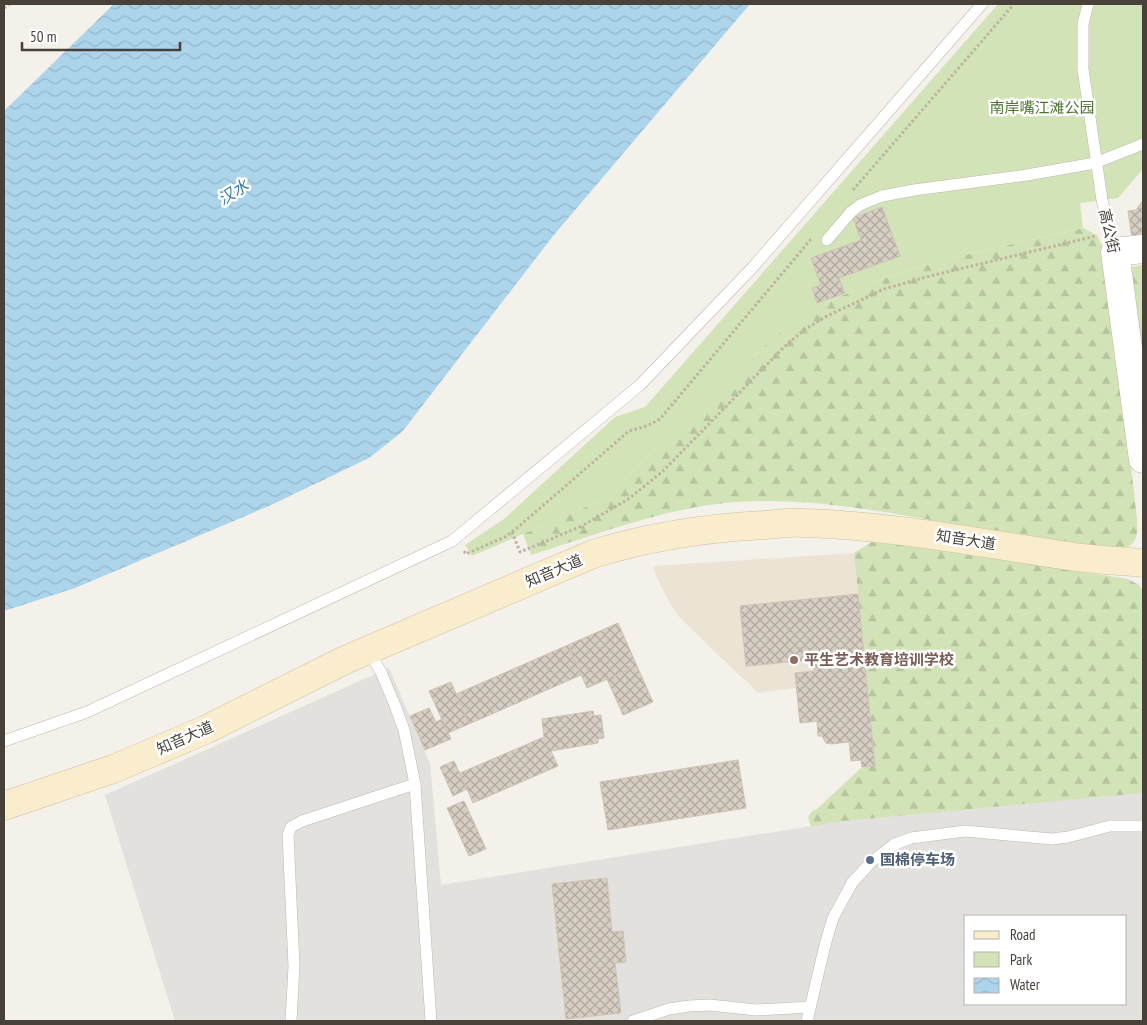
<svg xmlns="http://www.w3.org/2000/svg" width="1147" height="1025" viewBox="0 0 1147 1025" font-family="'PT Sans Narrow','Noto Sans SC',sans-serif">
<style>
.education{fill:#ebe4d5}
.forest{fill:url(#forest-firs)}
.park{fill:#d2e4b7}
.parking{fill:#e3e1de;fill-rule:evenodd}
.water{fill:url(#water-waves)}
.building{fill:url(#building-cross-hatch);stroke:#cec3b4}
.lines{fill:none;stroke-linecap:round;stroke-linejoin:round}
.service-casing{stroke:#beb7ad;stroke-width:12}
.tertiary-casing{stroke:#beb7ad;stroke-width:29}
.secondary-casing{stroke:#cfc09d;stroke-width:29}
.path{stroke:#bfb2a0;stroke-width:3;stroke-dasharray:2.5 2.5;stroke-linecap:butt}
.service{stroke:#fff;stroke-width:11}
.tertiary{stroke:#fff;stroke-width:28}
.secondary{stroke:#faedce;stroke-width:28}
.education-dot{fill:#8d6e63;stroke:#fff;stroke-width:2}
.service-dot{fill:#5c6f8a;stroke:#fff;stroke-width:2}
.labels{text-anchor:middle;stroke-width:5;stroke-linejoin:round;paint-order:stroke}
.park-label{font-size:15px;fill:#4e7430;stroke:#fff}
.street-label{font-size:15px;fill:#474139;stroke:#fff}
.education-label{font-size:15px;font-weight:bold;fill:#785e54;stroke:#fff;text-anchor:start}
.service-label{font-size:15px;font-weight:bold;fill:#4e5e75;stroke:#fff;text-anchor:start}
.water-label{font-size:16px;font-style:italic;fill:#387ba2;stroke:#fff}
</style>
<defs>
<pattern id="forest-firs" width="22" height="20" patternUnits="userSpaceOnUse" patternTransform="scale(1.25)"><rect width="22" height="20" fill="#d2e4b7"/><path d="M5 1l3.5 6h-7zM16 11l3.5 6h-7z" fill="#b6c59e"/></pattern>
<pattern id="water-waves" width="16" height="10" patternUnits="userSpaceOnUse" patternTransform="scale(1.25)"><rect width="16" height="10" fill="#acd4eb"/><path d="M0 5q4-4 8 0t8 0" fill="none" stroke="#95b7ca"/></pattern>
<pattern id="building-cross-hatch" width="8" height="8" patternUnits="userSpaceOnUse" patternTransform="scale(1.25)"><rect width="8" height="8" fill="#d7cec3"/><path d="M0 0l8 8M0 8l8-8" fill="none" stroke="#b0a99f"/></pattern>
</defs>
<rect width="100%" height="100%" fill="#f4f0ea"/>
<polygon class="education" points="854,553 875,766 862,767 861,760 849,742 827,744 823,740 822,736 818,736 817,722 800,723 796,688 758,693 680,618 668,600 655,574 654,566"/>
<g class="forest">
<path d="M1083 228 1097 235 1107 256 1137 519C1137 529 1139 541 1129 546 1114 554 997 531 972 527 886 513 797 492 709 505 649 514 589 537 531 555L523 534 602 500 776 335C860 270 982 252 1083 228Z"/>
<polygon points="1143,265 1143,355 1131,267"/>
<polygon points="876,539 1128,579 1139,585 1143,591 1143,1021 1126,1004 1126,916 811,827 808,817 812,811 817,809 862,767 875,765 854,553"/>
</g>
<path class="park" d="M998 4H1143V169L1118 198 1080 203 1083 228C982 252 860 270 776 335L602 500 472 556 465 545 504 519 615 417 645 407Z"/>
<path class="parking" d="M389 668 430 763 441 885 843 821 1143 793V1021H175L105 795ZM966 916H1126V1004H966Z"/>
<polygon class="water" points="114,4 750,4 553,236 402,432 369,458 269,506 75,588 4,611 4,111"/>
<g class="building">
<polygon points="1143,200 1143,237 1132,238 1128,211 1136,210"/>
<polygon points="882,207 900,256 839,278 845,293 817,303 812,288 821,285 811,258 861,240 853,218"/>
<polygon points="858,594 864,655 746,666 740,606"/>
<polygon points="618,623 637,666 587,688 568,645"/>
<polygon points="568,645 581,675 469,724 456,694"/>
<polygon points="848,661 849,668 865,666 875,766 862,767 861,760 851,761 849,742 831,744 826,743 822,736 818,736 817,721 800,723 795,673 815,671 814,664"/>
<polygon points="637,666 653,702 623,715 607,679"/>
<polygon points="451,682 469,724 448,733 429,691"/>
<polygon points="429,708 436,722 442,719 451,739 425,750 410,716"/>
<polygon points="593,711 594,716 601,715 604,738 598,739 598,743 551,751 558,766 473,803 460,773 544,737 542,719"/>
<polygon points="738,760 746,808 608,830 600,782"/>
<polygon points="454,761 467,789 453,796 440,767"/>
<polygon points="464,801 486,849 469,856 447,808"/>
<polygon points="607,878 612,932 623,931 626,962 615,963 621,1013 566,1019 552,884"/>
</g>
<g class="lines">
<defs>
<g id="service">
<polyline points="1088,4 1083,24 1083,69 1102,200 1115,252"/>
<polyline points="827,240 851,212 860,205 882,196 914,190 1027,175 1095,163 1143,144"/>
<polyline points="368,650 381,672 396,708 404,730 415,784 431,1021"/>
<polyline points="4,741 87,712 452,541 640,385 753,267 982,4"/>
<polyline points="291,1021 294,966 288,835 291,827 302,821 415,784"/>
<polyline points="633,1021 669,1009 689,1006 710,1005 756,1010 810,1007"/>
<polyline points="807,1021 825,945 833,918 852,883 871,862 893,845 911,838 965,831 1052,839 1068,837 1110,826 1143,826"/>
</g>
<polyline id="tertiary" points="1143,249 1115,252 1143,459"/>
<path id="secondary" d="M4 806 113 769 205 730 345 660 593 554C648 537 705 528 764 525 777 524 791 522 805 523 896 526 985 544 1075 557 1098 560 1121 561 1143 563"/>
</defs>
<use href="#service" class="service-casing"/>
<use href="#tertiary" class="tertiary-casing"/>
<use href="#secondary" class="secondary-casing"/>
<g class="path">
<polyline points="4,8 10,4"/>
<polyline points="853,190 1014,4"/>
<polyline points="512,532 520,552 582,526"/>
<polyline points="585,533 582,526 627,500 662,472 784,347 804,330 825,317 884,289 926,277 1096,236"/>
<polyline points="464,551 466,554 505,537 517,528 629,431 647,426 660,419 812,238"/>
</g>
<use href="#service" class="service"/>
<use href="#tertiary" class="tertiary"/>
<use href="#secondary" class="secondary"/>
</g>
<circle class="education-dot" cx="794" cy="660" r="5"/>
<circle class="service-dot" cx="870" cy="860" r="5"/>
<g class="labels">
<g class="park-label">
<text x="1042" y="113">南岸嘴江滩公园</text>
</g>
<g class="street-label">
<text transform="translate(1109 231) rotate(77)" y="5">高公街</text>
<text transform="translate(966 540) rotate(9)" y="5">知音大道</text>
<text transform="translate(554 571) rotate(-23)" y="5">知音大道</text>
<text transform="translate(185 738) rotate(-24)" y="5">知音大道</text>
</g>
<g class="education-label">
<text x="804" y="665">平生艺术教育培训学校</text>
</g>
<g class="service-label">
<text x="880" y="865">国棉停车场</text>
</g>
<g class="water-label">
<text transform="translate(233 192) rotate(-32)" y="6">汉水</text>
</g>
</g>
<rect width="1147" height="1025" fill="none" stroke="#474139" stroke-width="10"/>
<rect x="964" y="915" width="162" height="90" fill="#ffffff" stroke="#b5b3b0"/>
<rect x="974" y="931" width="25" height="8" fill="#faedce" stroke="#b5b3b0"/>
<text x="1010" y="940" font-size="15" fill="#474139">Road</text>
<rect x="974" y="952" width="25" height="15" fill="#d2e4b7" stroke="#b5b3b0"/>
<text x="1010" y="965" font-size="15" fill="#474139">Park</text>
<rect x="974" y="978" width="25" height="15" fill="url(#water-waves)" stroke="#b5b3b0"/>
<text x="1010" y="990" font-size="15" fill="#474139">Water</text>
<path d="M22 42v8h158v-8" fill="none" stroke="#474139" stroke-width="2.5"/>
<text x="30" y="42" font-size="15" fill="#474139" stroke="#ffffff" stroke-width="4" paint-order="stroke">50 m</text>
</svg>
